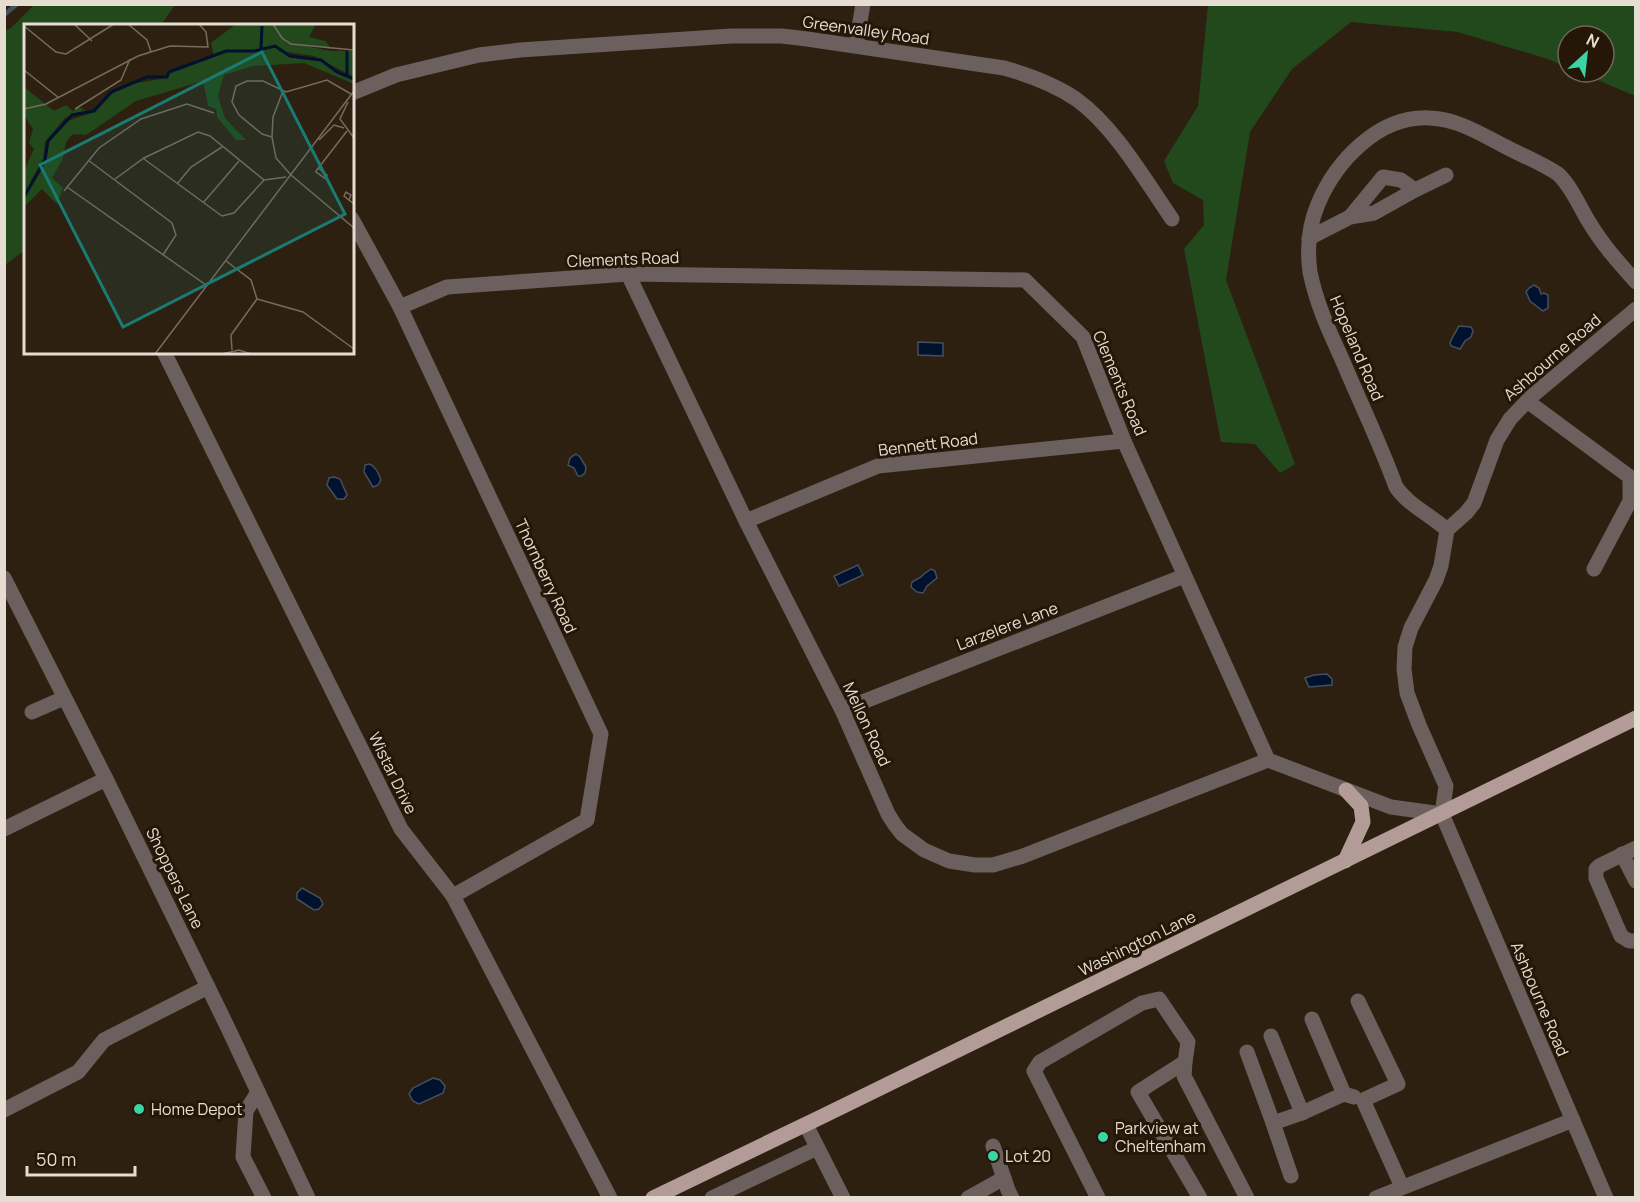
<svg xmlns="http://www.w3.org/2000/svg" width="1640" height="1202" viewBox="0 0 1640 1202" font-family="Manrope,sans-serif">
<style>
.green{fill:#21491b}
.water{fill:#00122d;stroke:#454f5e;stroke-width:1.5}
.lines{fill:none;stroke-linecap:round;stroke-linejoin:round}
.stream{stroke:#454f5e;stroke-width:4.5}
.minor{stroke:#6b605d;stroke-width:15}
.major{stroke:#b39c97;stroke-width:15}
.poi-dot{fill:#3ad4a5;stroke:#241708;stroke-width:2}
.labels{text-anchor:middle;stroke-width:6;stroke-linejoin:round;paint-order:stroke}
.street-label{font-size:16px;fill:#e5dcd2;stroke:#241708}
.poi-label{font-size:16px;fill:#e5dcd2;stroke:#241708;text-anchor:start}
.inset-river{fill:none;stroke:#00122d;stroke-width:3}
.inset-road{fill:none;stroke:#776b5e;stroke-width:1.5}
.view{fill:#1a7b73;fill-opacity:0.15;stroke:#1a7b73;stroke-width:3}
.inset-edge{fill:none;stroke:#e5dcd2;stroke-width:3}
</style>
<rect width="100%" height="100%" fill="#2e2011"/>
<g class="green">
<polygon points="34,5 175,5 161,25 26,26 25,250 5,265 5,31 11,28"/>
<polygon points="1208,5 1635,5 1635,96 1579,72 1604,72 1604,36 1568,36 1568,68 1548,59 1458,32 1351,22 1292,69 1250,132 1226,280 1295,464 1280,473 1255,444 1221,442 1184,249 1204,225 1203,200 1173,183 1164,161 1198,106"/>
</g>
<g class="water">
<polygon points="1534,285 1539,288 1541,294 1544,293 1548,295 1548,308 1543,311 1530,301 1526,292 1529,288"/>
<polygon points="1459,326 1471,327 1473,331 1471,337 1465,341 1460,349 1451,346 1450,343 1452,338"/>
<polygon points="918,342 943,343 943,356 918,355"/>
<polygon points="576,454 580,457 586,467 585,473 581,476 578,476 574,468 568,465 570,458"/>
<path d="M369 464C376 466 379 474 381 480L378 485 373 487 364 472 365 465Z"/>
<polygon points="334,477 340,479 347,495 344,499 337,499 327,485 329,478"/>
<polygon points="858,565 863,575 839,586 834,576"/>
<polygon points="931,569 935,571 937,578 927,586 923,593 917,592 911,587 912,582 921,577 924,574"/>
<polygon points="1327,674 1332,679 1332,685 1309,687 1305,678 1314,675"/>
<polygon points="302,888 320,898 323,904 319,909 314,910 297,899 297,893"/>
<polygon points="433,1078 440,1080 445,1086 443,1093 419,1104 413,1101 409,1094 413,1088"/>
</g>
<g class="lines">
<polyline class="stream" points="4,15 17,4"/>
<g class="minor">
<polyline points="856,45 863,4"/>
<path d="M352 93 396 75 479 55 520 50 731 36H782L807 39 1004 68C1029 75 1054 84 1076 99 1115 127 1145 180 1172 219"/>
<polyline points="1415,190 1446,175"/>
<polyline points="352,219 400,307 601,734 587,820 453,896"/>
<polyline points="1309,238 1350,217 1383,177 1401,180 1415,190 1374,213 1350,217"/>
<polyline points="628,274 746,521 842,710 888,814 895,825 902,834 924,850 949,861 975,865 993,865 1023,856 1268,760"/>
<polyline points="400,307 447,287 628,274 1025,280 1083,337 1124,441 1268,760 1391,807 1442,814"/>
<polyline points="164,352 401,829 453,896 610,1198"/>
<polyline points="1527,401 1630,477 1630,501 1594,569"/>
<polyline points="746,521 878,466 1124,441"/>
<polyline points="1447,530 1466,513 1474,503 1497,440 1510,419 1532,396 1636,309"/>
<polyline points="4,578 106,779 227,1026 308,1198"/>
<polyline points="842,710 1184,576"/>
<polyline points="32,712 64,698"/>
<path d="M1442 814 1446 786 1419 725 1407 693 1404 669 1405 647 1411 628 1436 580 1441 566 1447 530C1431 515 1408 505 1396 487 1380 443 1359 400 1341 357 1328 329 1316 302 1310 272 1307 250 1309 225 1318 204 1336 161 1379 115 1430 118 1459 119 1484 136 1510 149 1526 157 1543 164 1558 174 1572 187 1579 206 1589 222 1602 244 1619 263 1636 282"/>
<polyline points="1442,814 1606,1198"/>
<polyline points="4,829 106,779"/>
<polyline points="1636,848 1599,866 1596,869 1596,878 1621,936 1629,941 1636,941"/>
<polyline points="1622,854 1636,881"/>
<polyline points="1358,1001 1398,1084 1363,1100 1402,1187"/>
<polyline points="1312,1019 1344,1094 1354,1097"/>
<polyline points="1271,1036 1302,1113 1344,1094"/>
<polyline points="1247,1052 1273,1123 1302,1113"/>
<polyline points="1185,1062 1138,1092 1200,1198"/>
<polyline points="258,1092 246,1111 243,1157 264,1198"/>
<polyline points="4,1110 78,1072 104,1040 208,987"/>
<polyline points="1273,1123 1291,1176"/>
<polyline points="806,1125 843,1198"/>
<polyline points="993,1146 1008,1190 1012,1198"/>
<polyline points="712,1198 817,1148"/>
<polyline points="968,1198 1004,1178"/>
<polyline points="1098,1198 1034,1071 1040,1062 1142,1003 1159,999 1188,1042 1185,1062 1184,1076 1247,1198"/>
<polyline points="1376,1198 1573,1120"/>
</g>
<g class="major">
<polyline points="1345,861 1363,822 1361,806 1346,790"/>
<polyline points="653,1198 821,1117 1636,718"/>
</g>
</g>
<g class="poi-dot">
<circle cx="139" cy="1109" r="6"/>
<circle cx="1103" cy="1137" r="6"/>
<circle cx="993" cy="1156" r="6"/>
</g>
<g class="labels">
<g class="street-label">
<text transform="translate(866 30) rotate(8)" y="6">Greenvalley Road</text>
<text transform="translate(623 259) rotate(-2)" y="6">Clements Road</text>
<text transform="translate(1357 348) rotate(67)" y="6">Hopeland Road</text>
<text transform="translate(1552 357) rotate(-41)" y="6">Ashbourne Road</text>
<text transform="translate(1120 383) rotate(67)" y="6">Clements Road</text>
<text transform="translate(928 444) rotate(-7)" y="6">Bennett Road</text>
<text transform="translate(546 576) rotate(65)" y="6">Thornberry Road</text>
<text transform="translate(1007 626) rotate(-21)" y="6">Larzelere Lane</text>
<text transform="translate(867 724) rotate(65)" y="6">Mellon Road</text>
<text transform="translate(393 773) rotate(64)" y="6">Wistar Drive</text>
<text transform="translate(175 878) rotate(64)" y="6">Shoppers Lane</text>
<text transform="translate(1137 943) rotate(-26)" y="6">Washington Lane</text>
<text transform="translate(1540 999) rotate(67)" y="6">Ashbourne Road</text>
</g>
<g class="poi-label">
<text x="151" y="1115">Home Depot</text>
<text x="1115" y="1134">Parkview at<tspan x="1115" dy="18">Cheltenham</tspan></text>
<text x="1005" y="1162">Lot 20</text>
</g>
</g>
<g transform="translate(24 24)">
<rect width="330" height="330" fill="#2e2011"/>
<path d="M212 0H292L285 13 301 17 308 25 261 18 307 27H330V53L290 32 264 28 265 32 297 37 312 49 330 56V60L280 39 229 42 200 51 194 72 201 94 222 116H212L193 93 192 85 184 82 179 57 112 77 62 111 49 110 42 118 39 134 28 154 39 164 33 180 18 165 0 183V174L19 144 24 119 44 97 72 87 89 69 112 59 143 54 145 49 190 33 187 19ZM0 63 30 87 42 81 49 87 55 83 62 87 41 94 21 118 19 135 0 170V147L10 125 5 119 9 105 0 91Z" fill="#21491b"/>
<path class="inset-river" d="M237 24 238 2M323 52V27M0 173 21 136 24 117 48 91 70 87 87 68 123 53H143L145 48 202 27H230L251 22 266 32 297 36 313 48 330 55"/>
<path class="inset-road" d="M50 0 68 17M104 0 123 16 127 28M249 0 258 14 267 20 330 26M0 2 32 28 42 30 90 0M0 46 35 74M327 70 303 56 262 68 239 57H223L212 62 208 78 215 91 238 110 248 113 252 134 267 151 330 204M324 78 316 95 330 114M0 85 22 80 114 32 146 22 184 23 182 8 175 0M51 85 97 56 106 35M248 113 249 93 259 67M295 116 310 101 320 104M120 135 198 192 210 189 240 156M64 136 148 199 152 211 139 231M294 144 303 151 302 155 292 148V147L323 107M91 155 120 134 174 108 186 112 240 156 262 153M153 160 167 143 198 123M43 163 182 261M40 167 75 124 117 95 163 80 190 89M325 176 327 171 322 168 320 172 330 180M179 179 215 137M202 237 227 256 233 275 207 311 208 326M233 275 279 288 330 325M131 330 330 67M198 330 215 326 227 330"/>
<path class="view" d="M238 28 321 190 99 303 16 141Z"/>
<rect width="330" height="330" class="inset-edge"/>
</g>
<rect width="1640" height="1202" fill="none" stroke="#e5dcd2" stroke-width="12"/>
<g transform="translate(1586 54) rotate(27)"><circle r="28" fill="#241708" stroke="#716659" stroke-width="1.5"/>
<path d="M0-4.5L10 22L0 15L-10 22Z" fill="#3ad4a5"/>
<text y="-9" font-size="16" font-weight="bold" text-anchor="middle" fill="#e5dcd2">N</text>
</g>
<path d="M27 1166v9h108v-9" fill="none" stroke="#e5dcd2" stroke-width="3"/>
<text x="36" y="1166" font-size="18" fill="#e5dcd2" stroke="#241708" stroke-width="4.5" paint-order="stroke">50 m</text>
</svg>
